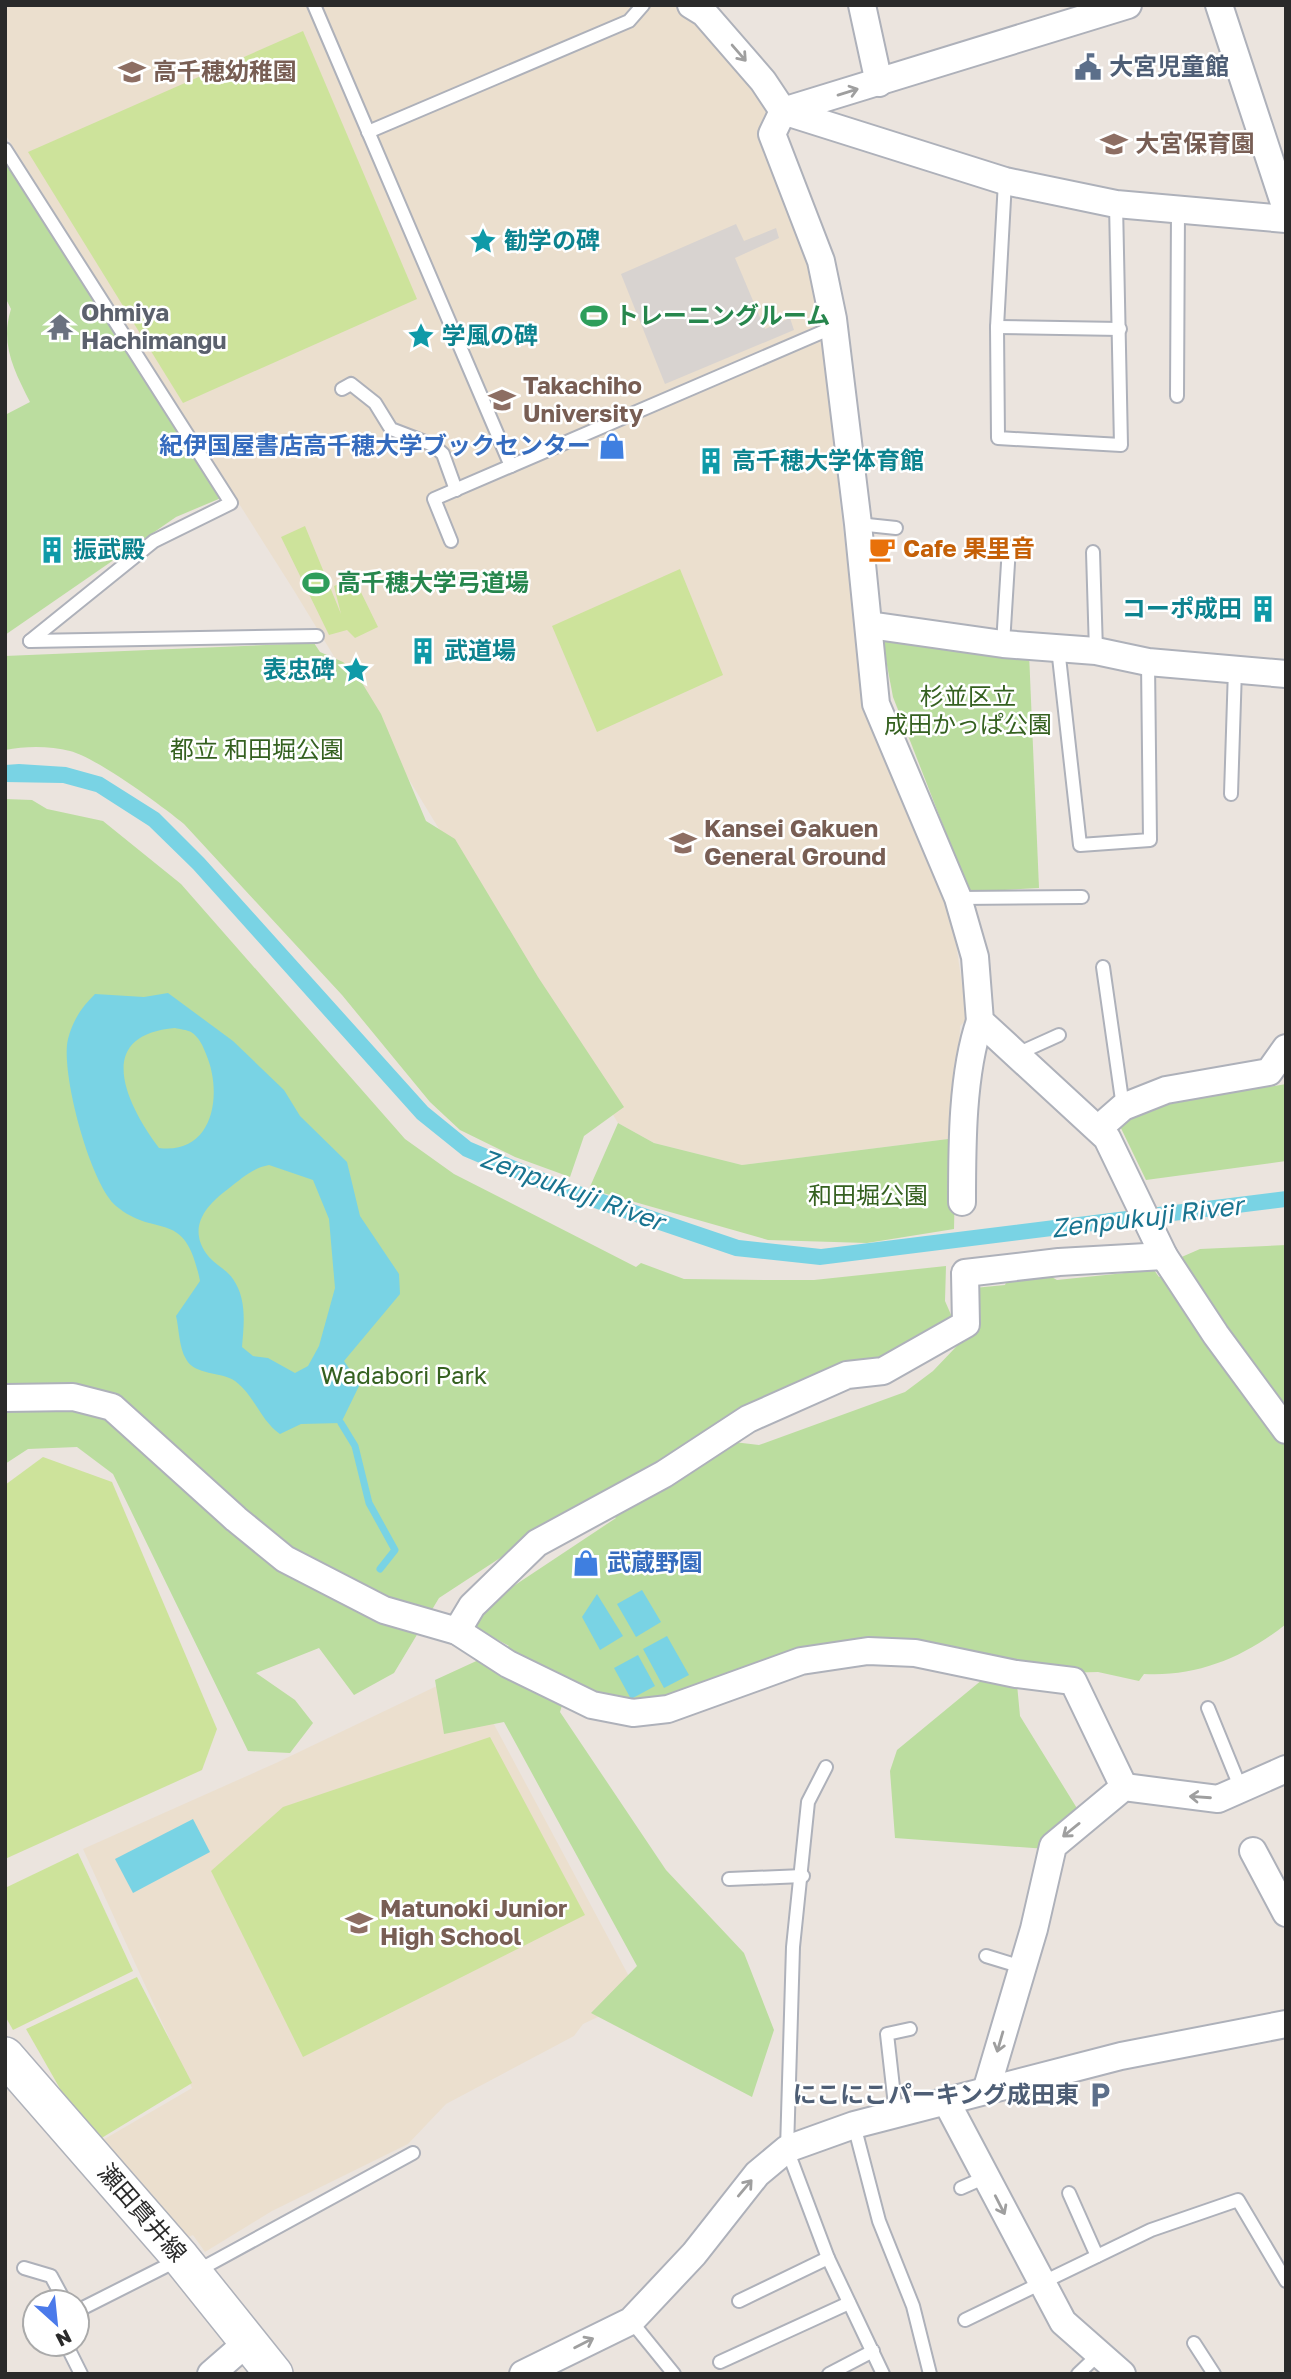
<svg xmlns="http://www.w3.org/2000/svg" width="1291" height="2379" viewBox="0 0 1291 2379" font-family="'Golos Text','Noto Sans JP',sans-serif">
<style>
.education{fill:#ebdfce}
.green{fill:#bbdd9f}
.pitch{fill:#cde39b}
.plaza{fill:#d8d3d0}
.water{fill:#79d3e4;fill-rule:evenodd}
.lines{fill:none;stroke-linecap:round;stroke-linejoin:round}
.stream{stroke:#79d3e4;stroke-width:7}
.lane-casing{stroke:#aeb1ba;stroke-width:16}
.street-casing{stroke:#aeb1ba;stroke-width:30}
.secondary-casing{stroke:#aeb1ba;stroke-width:40}
.lane{stroke:#fff;stroke-width:12}
.street{stroke:#fff;stroke-width:26}
.secondary{stroke:#fff;stroke-width:37}
.oneway{stroke:#9f9f9f}
.labels{text-anchor:middle;stroke-width:5;stroke-linejoin:round;paint-order:stroke}
.service-label{font-size:24px;font-weight:bold;fill:#4e5e75;stroke:#fff;text-anchor:start}
.education-label{font-size:24px;font-weight:bold;fill:#785e54;stroke:#fff;text-anchor:start}
.culture-label{font-size:24px;font-weight:bold;fill:#0d838f;stroke:#fff;text-anchor:start}
.worship-label{font-size:24px;font-weight:bold;fill:#5b616d;stroke:#fff;text-anchor:start}
.leisure-label{font-size:24px;font-weight:bold;fill:#27864d;stroke:#fff;text-anchor:start}
.shop-label{font-size:24px;font-weight:bold;fill:#366cbe;stroke:#fff;text-anchor:end}
.food-label{font-size:24px;font-weight:bold;fill:#c56008;stroke:#fff;text-anchor:start}
.park-label{font-size:24px;fill:#356120;stroke:#fff}
.street-label{font-size:24px;fill:#2a2a2a;stroke:#fff}
.water-label{font-size:26px;font-style:italic;fill:#197490;stroke:#fff}
</style>
<rect width="100%" height="100%" fill="#ebe4de"/>
<g class="education">
<polygon points="5,5 675,5 709,36 767,109 766,142 824,310 839,495 865,709 953,923 967,1019 960,1026 956,1138 742,1165 654,1143 618,1123 293,589 5,134"/>
<polygon points="466,1672 640,1997 583,2024 574,2036 446,2104 408,2144 272,2211 205,2252 193,2235 181,2240 96,2144 192,2088 83,1849 276,1763"/>
</g>
<g class="green">
<path d="M5 159 221 498 176 517 5 635V415L30 402C14 370 0 344 11 309L5 297Z"/>
<polygon points="882,639 1029,653 1039,888 969,892 893,697"/>
<path d="M314 643 320 652 343 662 356 673 381 714 426 821 455 839 538 977 624 1107 584 1136 570 1177 515 1157 460 1130 430 1102 342 995 184 824C161 805 97 758 70 751 50 746 26 746 5 750V656Z"/>
<path d="M5 799 32 800 47 809 103 821 181 884 405 1139 454 1174 636 1267 641 1263 684 1279 769 1280H814L946 1266 945 1301 952 1317 882 1361 700 1438 759 1445 905 1392 933 1371 975 1327 974 1288 1005 1285 1007 1280 1044 1273 1057 1280 1154 1270 1159 1277 1166 1275 1286 1447V1624C1245 1657 1197 1677 1144 1674L1139 1681 1098 1672 1059 1673 910 1642 661 1703 611 1704 569 1683 560 1712 666 1870 744 1953 774 2030 752 2097 591 2013 637 1966 504 1722 444 1734 435 1680 509 1646 474 1627 497 1597 616 1518 610 1512 535 1535 439 1598 394 1673 354 1695 319 1648 256 1673 295 1700 313 1723 290 1753 248 1751 113 1474 77 1447 28 1449 5 1464Z"/>
<polygon points="1266,1081 1269,1087 1286,1084 1286,1161 1146,1180 1118,1122 1172,1101"/>
<polygon points="618,1123 654,1143 742,1165 956,1138 954,1229 867,1243 768,1240 589,1189"/>
<polygon points="1286,1245 1286,1415 1177,1259 1200,1249"/>
<polygon points="994,1670 1016,1674 1020,1716 1083,1818 1047,1849 895,1838 890,1771 897,1750"/>
</g>
<g class="pitch">
<polygon points="303,31 417,299 183,403 28,152"/>
<polygon points="305,526 341,614 334,586 354,578 378,627 355,638 347,630 329,635 281,537"/>
<polygon points="680,569 723,675 597,732 552,626"/>
<polygon points="43,1457 112,1482 217,1729 202,1770 5,1859 5,1485"/>
<polygon points="490,1737 585,1915 303,2057 211,1871 283,1807"/>
<polygon points="78,1853 133,1971 13,2030 5,2016 5,1888"/>
<polygon points="137,1977 192,2083 95,2142 83,2129 26,2029"/>
</g>
<polygon class="plaza" points="736,224 744,241 776,228 779,238 735,258 765,329 790,318 794,330 665,384 621,274"/>
<g class="water">
<polygon points="19,764 66,767 102,777 159,813 204,858 428,1107 471,1142 556,1178 739,1240 821,1249 1286,1191 1286,1207 820,1265 735,1256 550,1193 463,1156 417,1119 193,869 149,826 96,792 63,783 5,782 5,765"/>
<path d="M168 993 233 1041 284 1090 300 1116 347 1162 360 1216 399 1274 400 1294 344 1361 360 1384 341 1423 301 1424 280 1434C260 1420 255 1396 235 1381 221 1371 195 1376 186 1359 179 1348 179 1328 176 1316L200 1281C185 1206 157 1240 116 1206 90 1184 60 1071 68 1039 73 1020 81 1008 95 994L144 997ZM175 1028C180 1029 187 1030 191 1032 199 1037 203 1046 206 1054 223 1093 214 1155 159 1148 127 1105 92 1035 175 1028ZM269 1165 313 1180 329 1219 335 1288 319 1346 308 1366 295 1373 268 1358 253 1356 242 1347C244 1324 247 1299 233 1279 227 1270 216 1265 209 1257 186 1229 205 1206 228 1189 241 1179 252 1168 269 1165Z"/>
<polygon points="642,1590 661,1622 636,1637 617,1604"/>
<polygon points="597,1594 623,1636 600,1650 582,1617"/>
<polygon points="667,1636 689,1675 664,1688 643,1649"/>
<polygon points="638,1655 655,1686 631,1699 614,1668"/>
<polygon points="193,1819 210,1852 133,1893 115,1859"/>
</g>
<g class="lines">
<polyline class="stream" points="341,1423 355,1446 369,1503 395,1550 380,1569"/>
<defs>
<g id="lane">
<polyline points="314,5 511,466"/>
<polyline points="368,132 629,21 643,5"/>
<polyline points="5,149 231,503 154,541 30,641"/>
<polyline points="1005,181 997,327 998,438 1121,445 1116,204"/>
<polyline points="997,327 1120,329"/>
<polyline points="342,389 351,384 375,403 391,429 433,445 443,454 456,490"/>
<polyline points="1177,396 1178,210"/>
<polyline points="858,524 896,528"/>
<polyline points="451,541 434,499 834,327"/>
<polyline points="1093,552 1096,651"/>
<polyline points="30,641 317,636"/>
<polyline points="1003,644 1009,547"/>
<polyline points="1058,648 1080,845 1150,840 1148,662"/>
<polyline points="1231,794 1235,669"/>
<polyline points="958,898 1082,897"/>
<polyline points="1103,967 1123,1107"/>
<polyline points="1017,1054 1059,1035"/>
<polyline points="1208,1708 1241,1789"/>
<polyline points="826,1767 808,1802 793,1947 787,2149 828,2258 883,2374"/>
<polyline points="729,1879 803,1876"/>
<polyline points="986,1956 1022,1967"/>
<polyline points="896,2114 887,2034 910,2029"/>
<polyline points="854,2125 879,2221 913,2306 930,2374"/>
<polyline points="961,2188 986,2177"/>
<polyline points="1069,2193 1097,2256"/>
<polyline points="24,2268 51,2276 65,2302"/>
<polyline points="197,2271 413,2153"/>
<polyline points="739,2301 828,2258"/>
<polyline points="77,2311 178,2260"/>
<polyline points="965,2320 1151,2230 1238,2200 1286,2281"/>
<polyline points="631,2321 674,2374"/>
<polyline points="1194,2343 1214,2374"/>
<polyline points="66,2344 81,2374"/>
<polyline points="720,2362 849,2303"/>
<polyline points="829,2374 873,2351"/>
<polyline points="1078,2374 1099,2354"/>
</g>
<g id="street">
<polyline points="691,5 704,13 763,81 783,111 1005,181 1116,204 1286,219"/>
<polyline points="862,5 879,83"/>
<polyline points="1128,5 783,111 772,134 821,261 833,319 858,524 876,704 958,898 975,957 980,1021 1107,1138 1164,1256 1216,1335 1286,1430"/>
<polyline points="1219,5 1286,209"/>
<polyline points="869,625 1003,644 1096,651 1148,662 1286,674"/>
<polyline points="1099,1128 1123,1107 1166,1090 1269,1072 1286,1048"/>
<path d="M962 1202C962 1146 962 1073 980 1021"/>
<polyline points="5,1398 73,1397 112,1407 236,1519 285,1559 384,1610 457,1631 508,1664 592,1705 633,1713 668,1709 801,1661 868,1651 915,1653 1016,1674 1073,1681 1124,1787"/>
<polyline points="457,1631 472,1606 537,1543 664,1474 748,1419 847,1375 883,1371 966,1324 965,1273 1059,1262 1164,1256"/>
<polyline points="1253,1851 1286,1913"/>
<polyline points="986,2091 1034,1929 1053,1846 1124,1787 1218,1799 1286,1769"/>
<polyline points="946,2101 1063,2322 1122,2374"/>
<polyline points="211,2374 250,2340"/>
<polyline points="523,2374 631,2321 694,2254 757,2174 787,2149 854,2125 1121,2056 1286,2024"/>
</g>
<polyline id="secondary" points="5,2056 181,2258 274,2374"/>
</defs>
<use href="#lane" class="lane-casing"/>
<use href="#street" class="street-casing"/>
<use href="#secondary" class="secondary-casing"/>
<use href="#lane" class="lane"/>
<use href="#street" class="street"/>
<use href="#secondary" class="secondary"/>
</g>
<defs><path id="oneway-shaft" d="M-6 0H5M1.5-3L5.5 0L1.5 3" fill="none" stroke-width="1.6" stroke-linecap="round" stroke-linejoin="round" transform="scale(1.75)"/></defs>
<g class="oneway">
<use href="#oneway-shaft" transform="translate(739 53) rotate(49)"/>
<use href="#oneway-shaft" transform="translate(848 92) rotate(-17)"/>
<use href="#oneway-shaft" transform="translate(1200 1797) rotate(-176)"/>
<use href="#oneway-shaft" transform="translate(1071 1830) rotate(141)"/>
<use href="#oneway-shaft" transform="translate(1000 2042) rotate(106)"/>
<use href="#oneway-shaft" transform="translate(745 2188) rotate(-50)"/>
<use href="#oneway-shaft" transform="translate(1000 2205) rotate(63)"/>
<use href="#oneway-shaft" transform="translate(584 2343) rotate(-27)"/>
</g>
<defs>
<symbol id="civic-bare" viewBox="-9 -9 18 18"><path d="M-.6-6.5H3V-4.5H.6V-3L4-1V1h2V6H-6V1h2V-1L-.6-3ZM-1.2 2.5V6h2.4V2.5Z" fill="#5c6f8a" stroke="#fff" stroke-width="2.5" paint-order="stroke"/></symbol>
<symbol id="school-bare" viewBox="-9 -9 18 18"><path d="M0-5L7-2L0 1L-7-2ZM-4 1L0 2.5L4 1V4Q0 6-4 4Z" fill="#8d6e63" stroke="#fff" stroke-width="2.5" paint-order="stroke"/></symbol>
<symbol id="sight-bare" viewBox="-9 -9 18 18"><path d="M0-6L1.8-2.2L6-1.7L2.9 1.2L3.7 5.4L0 3.3L-3.7 5.4L-2.9 1.2L-6-1.7L-1.8-2.2Z" fill="#0f9aa8" stroke="#fff" stroke-width="2.5" paint-order="stroke"/></symbol>
<symbol id="stadium-bare" viewBox="-9 -9 18 18"><path d="M0-5a6.5 5 0 1 0 0 10a6.5 5 0 1 0 0-10ZM-3.5-1.8h7v3.6h-7Z" fill="#2e9e5b" stroke="#fff" stroke-width="2.5" paint-order="stroke"/></symbol>
<symbol id="temple-bare" viewBox="-9 -9 18 18"><path d="M0-6L5-2H3V0L6.5 2.5H4V6H1.5V3h-3V6H-4V2.5H-6.5L-3 0V-2H-5Z" fill="#6b7280" stroke="#fff" stroke-width="2.5" paint-order="stroke"/></symbol>
<symbol id="university-bare" viewBox="-9 -9 18 18"><path d="M0-5L7-2L0 1L-7-2ZM-4 1L0 2.5L4 1V4Q0 6-4 4Z" fill="#8d6e63" stroke="#fff" stroke-width="2.5" paint-order="stroke"/></symbol>
<symbol id="shop-bare" viewBox="-9 -9 18 18"><path d="M-5-2.5h2.3a2.7 3.5 0 0 1 5.4 0H5L5.5 6h-11ZM-1.5-2.5h3a1.5 2.3 0 0 0-3 0Z" fill="#3f7fe0" stroke="#fff" stroke-width="2.5" paint-order="stroke"/></symbol>
<symbol id="building-bare" viewBox="-9 -9 18 18"><path d="M-4-6H4V6H1V3H-1V6H-4ZM-2.5-4.3h1.7v1.8h-1.7ZM.8-4.3h1.7v1.8H.8ZM-2.5-1h1.7V.8h-1.7ZM.8-1h1.7V.8H.8Z" fill="#0f9aa8" stroke="#fff" stroke-width="2.5" paint-order="stroke"/></symbol>
<symbol id="cafe-bare" viewBox="-9 -9 18 18"><path d="M-5.5-4.5H6V0H3Q3 3.5 0 3.5H-2.5Q-5.5 3.5-5.5 0ZM3-3.2v2h1.7v-2ZM-6 4.5H4V6H-6Z" fill="#e8710a" stroke="#fff" stroke-width="2.5" paint-order="stroke"/></symbol>
<symbol id="parking-bare" viewBox="-9 -9 18 18"><path d="M-3.5-5.5H1a3.5 3.5 0 0 1 0 7H-1V5.5H-3.5ZM-1-3.4V-.6H.8a1.4 1.4 0 0 0 0-2.8Z" fill="#5c6f8a" stroke="#fff" stroke-width="2.5" paint-order="stroke"/></symbol>
</defs>
<g fill-rule="evenodd">
<use href="#civic-bare" x="1069" y="48" width="38" height="38"/>
<use href="#school-bare" x="113" y="53" width="38" height="38"/>
<use href="#school-bare" x="1095" y="125" width="38" height="38"/>
<use href="#sight-bare" x="464" y="222" width="38" height="38"/>
<use href="#stadium-bare" x="575" y="297" width="38" height="38"/>
<use href="#temple-bare" x="41" y="308" width="38" height="38"/>
<use href="#sight-bare" x="402" y="317" width="38" height="38"/>
<use href="#university-bare" x="483" y="381" width="38" height="38"/>
<use href="#shop-bare" x="593" y="427" width="38" height="38"/>
<use href="#building-bare" x="692" y="442" width="38" height="38"/>
<use href="#cafe-bare" x="863" y="530" width="38" height="38"/>
<use href="#building-bare" x="33" y="531" width="38" height="38"/>
<use href="#stadium-bare" x="297" y="564" width="38" height="38"/>
<use href="#building-bare" x="1244" y="590" width="38" height="38"/>
<use href="#building-bare" x="404" y="632" width="38" height="38"/>
<use href="#sight-bare" x="337" y="651" width="38" height="38"/>
<use href="#school-bare" x="664" y="824" width="38" height="38"/>
<use href="#shop-bare" x="567" y="1544" width="38" height="38"/>
<use href="#school-bare" x="340" y="1904" width="38" height="38"/>
<use href="#parking-bare" x="1081" y="2076" width="38" height="38"/>
</g>
<g class="labels">
<g class="service-label">
<text x="1109" y="75">大宮児童館</text>
<text x="1079" y="2103" text-anchor="end">にこにこパーキング成田東</text>
</g>
<g class="education-label">
<text x="153" y="80">高千穂幼稚園</text>
<text x="1135" y="152">大宮保育園</text>
<text x="523" y="394">Takachiho<tspan x="523" dy="28">University</tspan></text>
<text x="704" y="837">Kansei Gakuen<tspan x="704" dy="28">General Ground</tspan></text>
<text x="380" y="1917">Matunoki Junior<tspan x="380" dy="28">High School</tspan></text>
</g>
<g class="culture-label">
<text x="504" y="249">勧学の碑</text>
<text x="442" y="344">学風の碑</text>
<text x="732" y="469">高千穂大学体育館</text>
<text x="73" y="558">振武殿</text>
<text x="1242" y="617" text-anchor="end">コーポ成田</text>
<text x="444" y="659">武道場</text>
<text x="335" y="678" text-anchor="end">表忠碑</text>
</g>
<g class="worship-label">
<text x="81" y="321">Ohmiya<tspan x="81" dy="28">Hachimangu</tspan></text>
</g>
<g class="leisure-label">
<text x="615" y="324">トレーニングルーム</text>
<text x="337" y="591">高千穂大学弓道場</text>
</g>
<g class="shop-label">
<text x="591" y="454">紀伊国屋書店高千穂大学ブックセンター</text>
<text x="607" y="1571" text-anchor="start">武蔵野園</text>
</g>
<g class="food-label">
<text x="903" y="557">Cafe 果里音</text>
</g>
<g class="park-label">
<text x="968" y="705">杉並区立<tspan x="968" dy="28">成田かっぱ公園</tspan></text>
<text x="257" y="758">都立 和田堀公園</text>
<text x="868" y="1204">和田堀公園</text>
<text x="404" y="1384">Wadabori Park</text>
</g>
<g class="street-label">
<text transform="translate(142 2213) rotate(49)" y="8">瀬田貫井線</text>
</g>
<g class="water-label">
<text transform="translate(572 1190) rotate(20)" y="9">Zenpukuji River</text>
<text transform="translate(1147 1217) rotate(-7)" y="9">Zenpukuji River</text>
</g>
</g>
<rect width="1291" height="2379" fill="none" stroke="#2a2a2a" stroke-width="14"/>
<g transform="translate(56 2323) rotate(153)"><circle r="33" fill="#ffffff" stroke="#aaaaaa" stroke-width="2"/>
<path d="M0-5L12 26L0 18L-12 26Z" fill="#4b7aea"/>
<text y="-10" font-size="19" font-weight="bold" text-anchor="middle" fill="#2a2a2a">N</text>
</g>
</svg>
